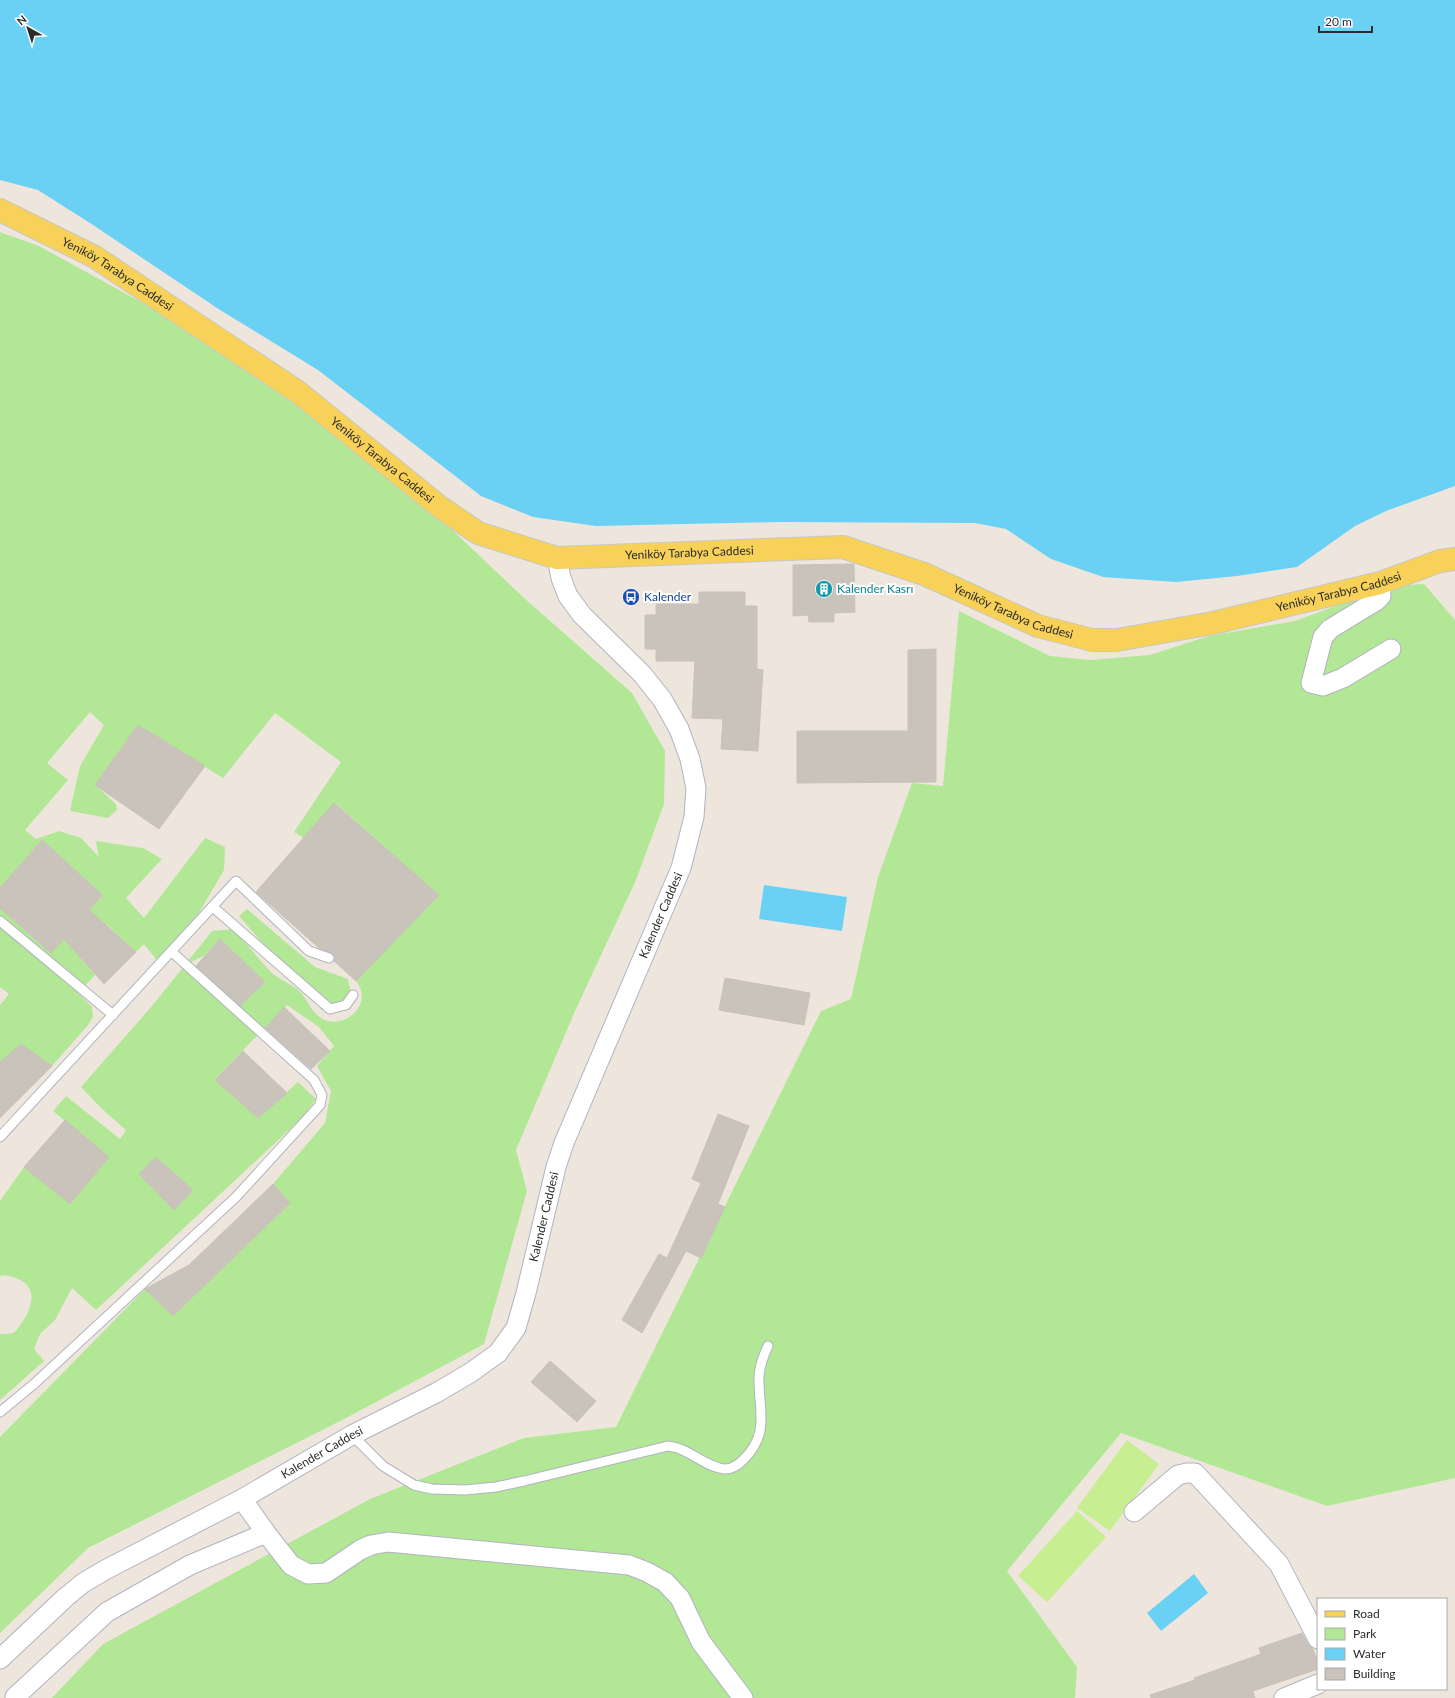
<svg xmlns="http://www.w3.org/2000/svg" width="1455" height="1698" viewBox="0 0 1455 1698" font-family="Lato,sans-serif">
<style>
.green{fill:#b2e796;fill-rule:evenodd}
.pitch{fill:#c8ee92}
.water{fill:#6bd1f4}
.building{fill:#c9c3bc;stroke:#c9c2b6}
.lines{fill:none;stroke-linecap:round;stroke-linejoin:round}
.lane-casing{stroke:#b1b3bf;stroke-width:11}
.street-casing{stroke:#b1b3bf;stroke-width:21}
.primary-casing{stroke:#c8c8c8;stroke-width:24}
.lane{stroke:#fff;stroke-width:9}
.street{stroke:#fff;stroke-width:19}
.primary{stroke:#f7d158;stroke-width:22}
.labels{text-anchor:middle;stroke-width:4;stroke-linejoin:round;paint-order:stroke}
.street-label{font-size:12px;fill:#2b2b2b;stroke:#fff}
.culture-label{font-size:12px;fill:#0d838f;stroke:#fff;text-anchor:start}
.transit-label{font-size:12px;fill:#164399;stroke:#fff;text-anchor:start}
</style>
<rect width="100%" height="100%" fill="#eee6dd"/>
<g class="green">
<path d="M0 232 39 246 219 345 389 470 524 598 632 693 665 751 664 804 636 880 575 1011 516 1150 527 1191 484 1344 348 1417 88 1548 0 1633V1437L145 1289 173 1316 290 1203 273 1184 325 1123 331 1091 317 1066 334 1046 319 1027 287 1005 215 1079 258 1118 298 1082 316 1099 303 1117 96 1310 72 1288 55 1320 40 1334 34 1349 44 1361 0 1400V1334C4 1334 9 1334 13 1333 17 1331 20 1325 23 1321 33 1305 38 1285 15 1278 9 1276 6 1274 0 1276V1201L24 1167 70 1204 109 1157 53 1111 66 1096 120 1139 126 1130 101 1108 81 1087 152 1006 212 931 234 929C247 944 259 960 272 973 281 981 295 985 302 994 308 1002 312 1012 321 1018 343 1032 375 1004 356 981L439 895 335 803 304 838 294 832 341 762 275 713 223 778 138 725 95 785 116 804 117 810 108 818 70 811 80 766 104 725 90 712 47 763 68 780 25 830 36 839 59 831 81 838 99 857 96 841 143 848 162 859 126 898 144 918 205 838 225 847 224 870 189 930 160 964 144 944 136 952 106 924 77 954 95 975 78 993 92 1007 93 1017 88 1025 52 1066 21 1044 0 1062V1005L9 994 0 987V908L51 953 102 895 42 840 0 888ZM220 939 265 982 240 1006 194 968 184 965 204 956ZM156 1157 193 1190 174 1210 139 1174Z"/>
<polygon points="1424,584 1455,620 1455,1478 1327,1506 1121,1433 1007,1571 1077,1667 1075,1698 52,1698 103,1644 370,1499 524,1438 616,1427 821,1011 851,999 878,877 912,783 943,786 959,611 1050,656 1090,660 1150,655 1209,636 1295,621 1390,586"/>
<polygon points="247,909 315,967 348,979 352,999 339,1011 321,1010 317,993 306,981 291,976 239,916"/>
</g>
<g class="pitch">
<polygon points="1127,1440 1159,1464 1110,1531 1077,1508"/>
<polygon points="1077,1511 1106,1537 1047,1602 1018,1576"/>
</g>
<g class="water">
<polygon points="0,0 1455,0 1455,486 1386,511 1355,526 1297,567 1237,576 1176,582 1103,577 1051,559 1006,529 975,523 780,522 596,526 533,517 481,496 318,370 220,310 93,225 38,190 0,180"/>
<polygon points="764,885 847,897 842,931 759,919"/>
<polygon points="1194,1574 1208,1593 1161,1631 1147,1613"/>
</g>
<g class="building">
<polygon points="854,564 855,612 834,613 834,622 809,622 808,615 793,616 793,565"/>
<polygon points="699,592 745,592 745,606 757,606 757,669 763,670 758,751 721,749 723,719 692,718 695,661 656,661 656,649 645,649 645,615 656,615 656,604 699,604"/>
<polygon points="936,649 936,782 797,783 797,731 908,731 908,650"/>
<polygon points="138,725 205,766 159,829 95,785"/>
<polygon points="334,803 439,895 356,981 334,961 335,957 333,954 319,948 256,892"/>
<polygon points="42,840 102,895 89,910 136,952 104,984 64,939 51,953 0,908 0,888"/>
<polygon points="220,939 265,982 240,1006 196,966"/>
<polygon points="725,978 810,993 804,1025 719,1010"/>
<polygon points="284,1007 330,1051 311,1069 265,1028"/>
<polygon points="21,1044 52,1066 0,1118 0,1062"/>
<polygon points="243,1051 287,1093 258,1118 215,1080"/>
<polygon points="718,1114 749,1126 718,1204 725,1207 701,1258 686,1251 642,1333 622,1320 659,1254 667,1258 701,1183 692,1179"/>
<polygon points="65,1120 109,1157 70,1204 24,1167"/>
<polygon points="156,1157 193,1190 174,1210 139,1174"/>
<polygon points="273,1184 290,1203 173,1316 145,1289 189,1265"/>
<polygon points="550,1361 596,1401 577,1422 531,1382"/>
<polygon points="1302,1633 1308,1644 1313,1649 1318,1663 1318,1669 1253,1691 1255,1698 1151,1698 1150,1695 1195,1680 1194,1678 1261,1654 1259,1648"/>
</g>
<g class="lines">
<defs>
<g id="lane">
<polyline points="213,907 330,1009 346,1005 353,995"/>
<polyline points="0,921 113,1015"/>
<polyline points="0,1137 236,881 309,951 329,958"/>
<polyline points="0,1412 34,1384 236,1197 320,1105 322,1095 314,1080 172,952"/>
<path d="M352 1435 383 1466 414 1485 432 1489 465 1490 496 1487 524 1481 668 1446C672 1447 676 1447 680 1449 694 1454 709 1468 725 1469 733 1469 738 1465 743 1460 771 1433 758 1409 759 1376 760 1365 763 1356 768 1346"/>
</g>
<g id="street">
<polyline points="1380,583 1381,596 1376,601 1330,629 1323,637 1311,683 1323,686 1343,678 1391,649"/>
<polyline points="242,1499 266,1533 291,1565 308,1574 326,1573 360,1550 371,1545 388,1542 629,1565 647,1572 665,1582 680,1598 701,1642 743,1698"/>
<polyline points="1134,1512 1178,1475 1187,1473 1195,1473 1279,1564 1318,1639"/>
<path id="s1" d="M0 1659 66 1597 83 1583 105 1570 242 1499 352 1435 436 1393 470 1373 498 1353 516 1328 526 1293 556 1167 564 1143 681 868 694 817 696 788 690 759 679 729 662 699 642 674 582 615 568 596 561 578 557 558"/>
<polyline points="15,1697 107,1612 190,1565 266,1533"/>
<polyline points="1284,1698 1318,1684"/>
</g>
<g id="primary">
<path id="s2" d="M0 210 95 257 298 392 440 507 478 533 557 558 843 547 924 574 1038 626 1092 640H1117L1213 623 1380 583 1440 561 1455 559"/>
</g>
</defs>
<use href="#lane" class="lane-casing"/>
<use href="#street" class="street-casing"/>
<use href="#primary" class="primary-casing"/>
<use href="#lane" class="lane"/>
<use href="#street" class="street"/>
<use href="#primary" class="primary"/>
</g>
<defs>
<symbol id="building-disc" viewBox="-11 -11 22 22"><circle r="9.5" fill="#0f9aa8" stroke="#fff"/><path d="M-4-6H4V6H1V3H-1V6H-4ZM-2.5-4.3h1.7v1.8h-1.7ZM.8-4.3h1.7v1.8H.8ZM-2.5-1h1.7V.8h-1.7ZM.8-1h1.7V.8H.8Z" fill="#fff"/></symbol>
<symbol id="bus-disc" viewBox="-11 -11 22 22"><circle r="9.5" fill="#1a4fb4" stroke="#fff"/><path d="M-5-6H5V4H4V6H2V4H-2V6H-4V4H-5ZM-3.5-4V0h7V-4ZM-3.5 1.2v1.5H-2V1.2ZM2 1.2v1.5H3.5V1.2Z" fill="#fff"/></symbol>
</defs>
<g fill-rule="evenodd">
<use href="#building-disc" x="814" y="579" width="20" height="20"/>
<use href="#bus-disc" x="621" y="587" width="20" height="20"/>
</g>
<g class="labels">
<g class="street-label">
<text dy="4" stroke="none"><textPath href="#s2" startOffset="134">Yeniköy Tarabya Caddesi</textPath></text>
<text dy="4" stroke="none"><textPath href="#s2" startOffset="458">Yeniköy Tarabya Caddesi</textPath></text>
<text dy="4" stroke="none"><textPath href="#s2" startOffset="794">Yeniköy Tarabya Caddesi</textPath></text>
<text dy="4" stroke="none"><textPath href="#s2" startOffset="1466">Yeniköy Tarabya Caddesi</textPath></text>
<text dy="4" stroke="none"><textPath href="#s2" startOffset="1130">Yeniköy Tarabya Caddesi</textPath></text>
<text dy="4" stroke="none"><textPath href="#s1" startOffset="1057">Kalender Caddesi</textPath></text>
<text dy="4" stroke="none"><textPath href="#s1" startOffset="733">Kalender Caddesi</textPath></text>
<text dy="4" stroke="none"><textPath href="#s1" startOffset="385">Kalender Caddesi</textPath></text>
</g>
<g class="culture-label">
<text x="837" y="593">Kalender Kasrı</text>
</g>
<g class="transit-label">
<text x="644" y="601">Kalender</text>
</g>
</g>
<rect x="1317" y="1598" width="130" height="92" fill="#ffffff" stroke="#aaaaaa"/>
<rect x="1325" y="1611" width="20" height="6" fill="#f7d158" stroke="#aaaaaa"/>
<text x="1353" y="1618" font-size="12" fill="#2b2b2b">Road</text>
<rect x="1325" y="1628" width="20" height="12" fill="#b2e796" stroke="#aaaaaa"/>
<text x="1353" y="1638" font-size="12" fill="#2b2b2b">Park</text>
<rect x="1325" y="1648" width="20" height="12" fill="#6bd1f4" stroke="#aaaaaa"/>
<text x="1353" y="1658" font-size="12" fill="#2b2b2b">Water</text>
<rect x="1325" y="1668" width="20" height="12" fill="#c9c3bc" stroke="#aaaaaa"/>
<text x="1353" y="1678" font-size="12" fill="#2b2b2b">Building</text>
<g transform="translate(28 28) rotate(321)" stroke="#ffffff" stroke-width="3" paint-order="stroke">
<path d="M0-3L7 15L0 10L-7 15Z" fill="#2b2b2b"/>
<text y="-6" font-size="11" font-weight="bold" text-anchor="middle" fill="#2b2b2b">N</text>
</g>
<path d="M1319 26v6h53v-6" fill="none" stroke="#2b2b2b" stroke-width="2"/>
<text x="1325" y="26" font-size="12" fill="#2b2b2b" stroke="#ffffff" stroke-width="3" paint-order="stroke">20 m</text>
</svg>
